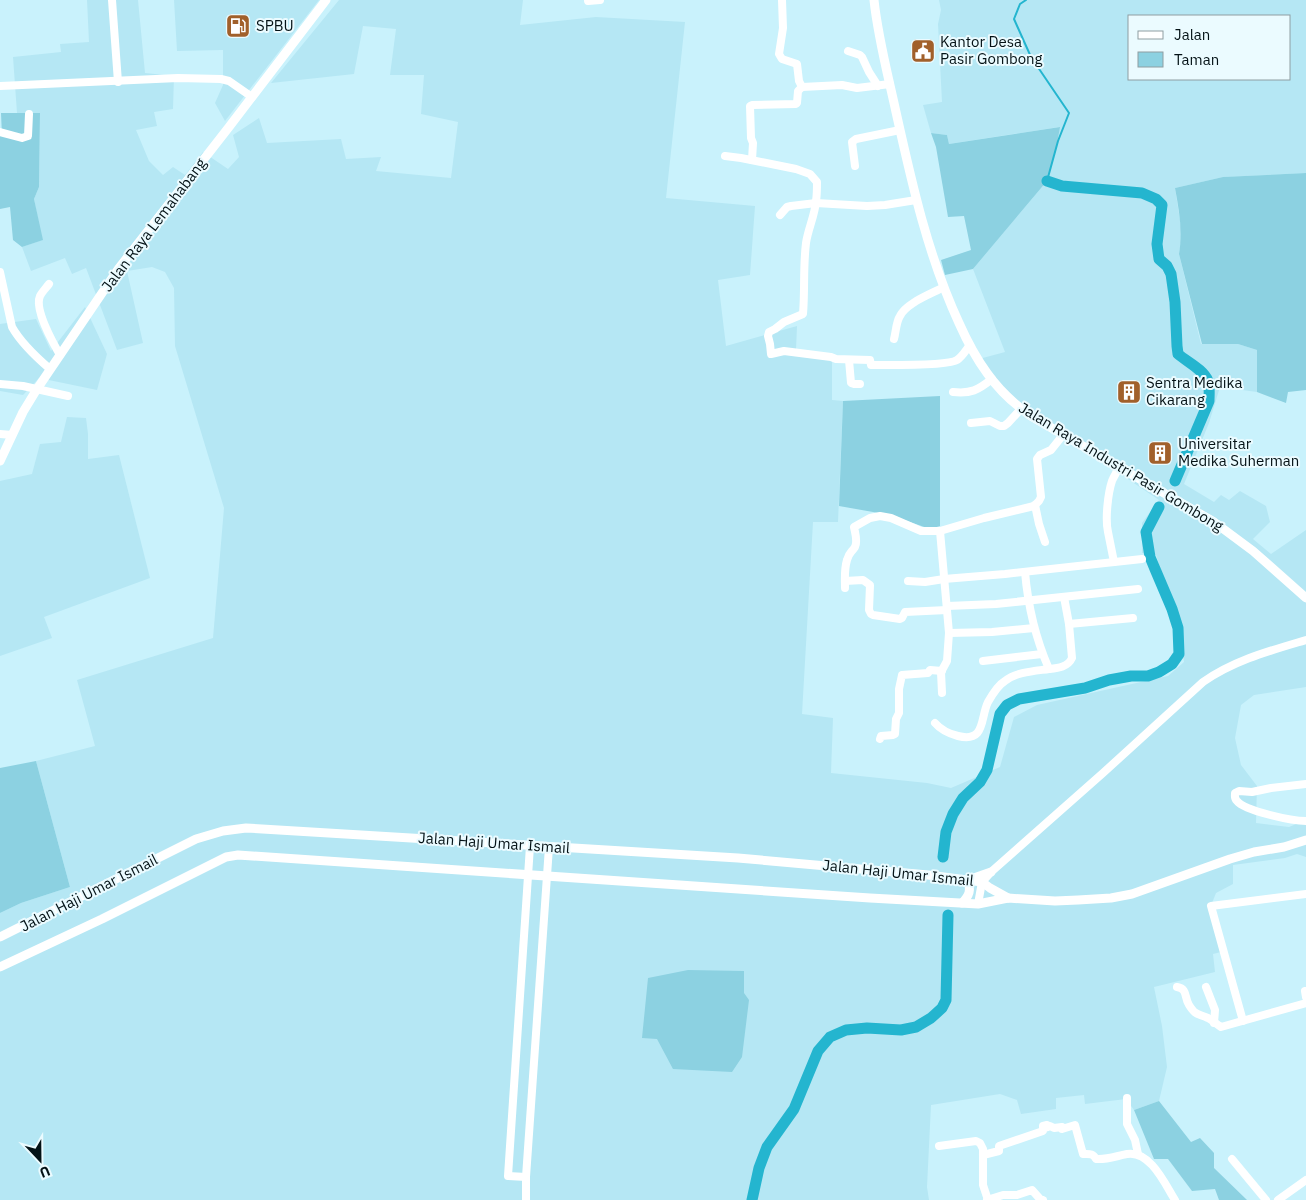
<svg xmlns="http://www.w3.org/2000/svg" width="1306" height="1200" viewBox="0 0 1306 1200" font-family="'IBM Plex Sans',sans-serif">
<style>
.built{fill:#b5e7f4;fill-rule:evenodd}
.green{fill:#8cd1e1}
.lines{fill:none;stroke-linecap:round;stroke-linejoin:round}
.stream{stroke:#24b5cf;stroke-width:2}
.river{stroke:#24b5cf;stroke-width:11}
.minor{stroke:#fff;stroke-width:8}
.major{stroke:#fff;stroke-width:9}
.labels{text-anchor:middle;stroke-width:4;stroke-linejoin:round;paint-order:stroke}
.poi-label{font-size:15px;fill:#041216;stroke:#ebfbff;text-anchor:start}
.street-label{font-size:15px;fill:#041216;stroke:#ebfbff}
</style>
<rect width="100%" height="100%" fill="#c9f2fc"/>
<g class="built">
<path d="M87 0H138L145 73 174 76 173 109 154 112 157 126 136 130 149 161 163 175 173 167 185 175 203 152 228 169 239 157 233 135 259 118 267 143 341 139 346 159 381 157 376 171 451 178 458 122 421 114 424 75H390L396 29 363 26 354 74 271 83 339 0H523L520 25 596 17 685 22 666 198 755 206 750 275 718 280 726 346 797 326 796 350 832 355V400L843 401 838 522H813L802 714 833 718 831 773 927 783 951 788 1000 767 1014 717 1037 705 1168 676 1184 662 1180 629 1156 555 1142 553V523L1159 500 1055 430 1006 391 979 359 1005 352 973 269 1047 181 1059 127 949 144 947 135 931 133 923 105 942 102 938 24 941 10 939 0H1306V173L1223 177 1175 188 1181 227V242L1179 254 1201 344H1238L1257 350V392L1220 387 1209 423 1184 484 1214 502 1221 495 1229 500 1240 491 1266 506 1270 522 1253 539 1271 554 1306 530V687L1254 695 1241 705 1235 738 1241 765 1257 786 1256 823 1289 827 1306 820V857L1297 854 1285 858 1233 865V884L1216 893 1212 903 1221 952 1213 954 1215 972 1154 987 1162 1026 1167 1067 1159 1101 1134 1110 1126 1099 1085 1104 1084 1095 1056 1098V1109L1021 1114 1017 1100 1000 1094 931 1105 927 1187 929 1200H0V913L21 903 70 887 36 761 95 746 77 680 213 638 224 508 175 346 174 288 165 272 152 267 127 271 143 343 117 350 86 268 72 274 65 258 31 271 22 247 42 240 34 199 39 187 40 114 17 113 13 57 61 52 60 44 89 42ZM1130 16H1290V79H1130Z"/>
<polygon points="174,0 319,0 225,121 215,103 223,85 223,50 177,51"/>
<polygon points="85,307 107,354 97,390 39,378 23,395 0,391 0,324 36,319 51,351"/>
<polygon points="67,417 86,418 88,434 88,459 119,455 150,578 44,617 52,638 0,656 0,481 32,474 40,444 61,442"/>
</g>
<g class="green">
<polygon points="1,113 40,113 39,187 34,199 43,240 22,247 13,240 10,207 0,209 0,136 2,136"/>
<polygon points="1060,127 1056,149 1047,181 973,269 945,275 941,260 971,250 964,216 948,217 936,147 931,133 947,135 949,144"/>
<path d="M1306 173V390L1288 392 1286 403 1257 392V350L1238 344H1202L1179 254C1183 231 1179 210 1175 188L1223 177Z"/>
<polygon points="940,396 940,526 930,529 890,515 839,506 843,401"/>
<polygon points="36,761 70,887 21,903 0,913 0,768"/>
<polygon points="688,970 744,971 744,993 749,1000 742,1057 732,1072 673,1069 657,1039 642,1038 648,978"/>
<polygon points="1159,1101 1191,1142 1200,1138 1214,1153 1214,1168 1247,1200 1219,1200 1215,1189 1192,1191 1168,1159 1154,1159 1134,1110"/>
</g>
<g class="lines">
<polyline class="stream" points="1026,0 1020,4 1014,19 1031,57 1069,113 1058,141 1047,181"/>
<g class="river">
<path d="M1047 181 1062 186 1142 193 1156 199 1162 205 1157 244 1159 259 1167 266 1171 274 1175 302 1177 346 1178 354C1187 362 1203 369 1208 381 1210 387 1209 395 1209 401L1175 481"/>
<polyline points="943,857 946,832 953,814 963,798 980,782 987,770 1000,714 1007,705 1019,699 1085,688 1109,680 1131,676 1148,676 1159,672 1172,664 1179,654 1178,628 1172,609 1155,569 1150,557 1146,532 1159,507"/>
<polyline points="752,1200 759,1168 767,1147 794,1109 818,1051 830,1037 846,1030 867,1028 901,1030 916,1027 931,1018 942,1008 946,1000 948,915"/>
</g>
<g class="minor">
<polyline points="112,0 118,82"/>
<polyline points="782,0 783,28 779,54 782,59 797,64 799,81 802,87 842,85 857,88 890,84"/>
<polyline points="588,1 600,0"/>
<polyline points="848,51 860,55 862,57 869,72 878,86"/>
<polyline points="0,86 178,78 221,79 229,81 252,97"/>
<polyline points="0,132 22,138 28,136 29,114"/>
<path d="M725 156 741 158 796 169 810 174 817 182C817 188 817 195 816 201 815 215 808 229 806 243 803 267 805 290 803 314L784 322 775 329 769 332 768 336 770 344 771 354 784 351 831 357 836 359 870 360 871 365C885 365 949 366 957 360 962 357 966 350 970 345"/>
<polyline points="752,160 753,143 751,138 750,106 752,105 796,104 797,103 798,91 802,87"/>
<polyline points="855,166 852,142 856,139 900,130"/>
<polyline points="780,215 787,207 791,206 816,203 867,206 885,205 916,200"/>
<path d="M0 272 12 327C21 343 36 357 50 369"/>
<path d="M49 284C46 288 42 292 40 296 34 309 53 343 60 355"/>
<path d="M894 339C896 332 896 322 900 316 906 303 931 294 944 287"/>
<polyline points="849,360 851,383 854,384 860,384"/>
<polyline points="0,384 23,386 68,396"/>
<path d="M953 392C971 394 978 390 992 379"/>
<polyline points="971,423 990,421 1000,426 1004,426 1008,423 1021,409"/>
<polyline points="0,434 12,435"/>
<polyline points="1035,505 1039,524 1045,542"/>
<polyline points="940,531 949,633 947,661 941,672 942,693"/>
<path d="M1114 562C1112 552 1110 542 1108 532 1105 519 1108 493 1112 481 1114 476 1117 472 1119 467"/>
<path d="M1025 572C1028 607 1035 637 1049 669 1058 668 1068 667 1072 658L1069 624 1064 597"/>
<polyline points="845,581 863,580 870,585 869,610 871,614 873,615 900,619 902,618 905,612 947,610"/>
<polyline points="908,581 925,582 944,579 1005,574 1142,559"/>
<path d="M845 588C845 579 844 570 847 560 849 552 851 553 855 547 858 541 855 533 854 527L870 518 880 516 891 518 921 531H940L984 518 1034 506 1039 501 1041 497 1037 459 1040 455 1051 450 1063 435"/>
<polyline points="947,606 996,604 1138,589"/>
<polyline points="1069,624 1133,618"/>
<polyline points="949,633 992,632 1034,628"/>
<polyline points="983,661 1042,654"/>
<path d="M935 723C941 730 950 734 958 736 986 743 980 718 988 702 992 695 998 685 1005 681 1016 672 1035 671 1049 669"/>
<polyline points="880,739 881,736 893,735 895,734 896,719 899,713 899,689 902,675 928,673 930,670 942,671"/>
<path d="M1306 784 1271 788 1252 792 1239 791 1235 793C1235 797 1234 798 1237 801 1245 811 1292 821 1306 821"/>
<path d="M978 904 982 882 991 872 1103 773 1203 682C1235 660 1269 651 1306 640"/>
<path d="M1177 987C1188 989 1184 997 1189 1005 1196 1016 1197 1013 1208 1018 1212 1020 1216 1024 1221 1027L1306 1003"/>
<polyline points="1206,987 1215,1010 1214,1023"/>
<polyline points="1305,991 1306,997"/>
<polyline points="1243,1021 1211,906 1306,894"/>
<polyline points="1127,1098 1127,1124 1135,1140 1138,1154"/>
<polyline points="939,1146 976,1141 980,1143 983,1149 983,1185 988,1200"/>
<path d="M983 1155 999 1151V1146L1043 1131V1126L1047 1125 1048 1127 1050 1126 1054 1128 1062 1127V1129L1075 1125 1083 1154C1089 1154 1093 1153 1096 1159 1107 1160 1116 1156 1127 1154 1150 1150 1165 1184 1175 1200"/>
<polyline points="1232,1159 1266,1200"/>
<polyline points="526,1177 508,1176 530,846"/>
<polyline points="526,1200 526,1177 549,847"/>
<polyline points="987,1200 1003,1195 1017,1195 1032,1190 1040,1199 1043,1200"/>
<polyline points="1278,1200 1306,1180"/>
</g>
<g class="major">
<path d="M874 0C878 38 888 75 896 112 912 184 928 256 959 323 967 341 976 358 987 373 999 390 1014 404 1031 416L1214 522 1253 551 1306 598"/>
<polyline points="0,461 23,412 37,389 119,268 229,127 326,0"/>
<polyline points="971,879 991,872"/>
<path d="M962 903C969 896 972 890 967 880"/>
<polyline points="0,937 196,839 223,831 246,828 738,858 928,875 982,882 990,888 1008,898"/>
<polyline points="0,967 102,919 226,857 238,855 870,898 978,904 1008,898 1055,901 1078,900 1111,898 1132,894 1230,859 1254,852 1284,847 1306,840"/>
</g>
</g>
<defs>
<symbol id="fuel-square" viewBox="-11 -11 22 22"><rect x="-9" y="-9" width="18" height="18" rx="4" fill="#a1602b" stroke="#ebfbff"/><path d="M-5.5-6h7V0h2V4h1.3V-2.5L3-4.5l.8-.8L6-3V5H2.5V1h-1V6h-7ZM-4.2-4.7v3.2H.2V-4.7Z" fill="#fff"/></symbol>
<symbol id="civic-square" viewBox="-11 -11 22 22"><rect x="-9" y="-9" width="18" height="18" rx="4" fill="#a1602b" stroke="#ebfbff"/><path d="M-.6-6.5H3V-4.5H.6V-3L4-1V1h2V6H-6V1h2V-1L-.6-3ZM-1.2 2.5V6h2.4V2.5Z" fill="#fff"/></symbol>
<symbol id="building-square" viewBox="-11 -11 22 22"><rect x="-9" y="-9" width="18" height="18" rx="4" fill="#a1602b" stroke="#ebfbff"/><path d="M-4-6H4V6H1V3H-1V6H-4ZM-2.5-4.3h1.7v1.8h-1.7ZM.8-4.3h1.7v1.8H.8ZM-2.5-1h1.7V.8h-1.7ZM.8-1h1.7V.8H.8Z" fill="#fff"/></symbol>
</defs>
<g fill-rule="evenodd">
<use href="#fuel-square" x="224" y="12" width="28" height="28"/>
<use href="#civic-square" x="909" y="37" width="28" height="28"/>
<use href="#building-square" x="1115" y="378" width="28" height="28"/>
<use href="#building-square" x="1146" y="439" width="28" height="28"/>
</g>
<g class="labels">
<g class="poi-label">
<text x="256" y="31">SPBU</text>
<text x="940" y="47">Kantor Desa<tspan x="940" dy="17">Pasir Gombong</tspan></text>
<text x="1146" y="388">Sentra Medika<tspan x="1146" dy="17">Cikarang</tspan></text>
<text x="1178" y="449">Universitar<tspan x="1178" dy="17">Medika Suherman</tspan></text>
</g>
<g class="street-label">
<text transform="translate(154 225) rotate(-53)" y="5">Jalan Raya Lemahabang</text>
<text transform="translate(1121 467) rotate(31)" y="5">Jalan Raya Industri Pasir Gombong</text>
<text transform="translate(494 843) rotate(4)" y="5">Jalan Haji Umar Ismail</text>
<text transform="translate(898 873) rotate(6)" y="5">Jalan Haji Umar Ismail</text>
<text transform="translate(89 893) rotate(-27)" y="5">Jalan Haji Umar Ismail</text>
</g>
</g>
<rect x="1128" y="15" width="162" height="65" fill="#ebfbff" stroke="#8f9ea2"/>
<rect x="1138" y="31" width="25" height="8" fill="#ffffff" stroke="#8f9ea2"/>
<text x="1174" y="40" font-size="15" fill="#041216">Jalan</text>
<rect x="1138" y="52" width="25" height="15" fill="#8cd1e1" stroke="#8f9ea2"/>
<text x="1174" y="65" font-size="15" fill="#041216">Taman</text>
<g transform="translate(40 1160) rotate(158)" stroke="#ebfbff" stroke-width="4" paint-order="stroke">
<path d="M0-4L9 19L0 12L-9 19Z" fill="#041216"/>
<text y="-8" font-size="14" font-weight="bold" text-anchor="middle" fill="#041216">U</text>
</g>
</svg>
